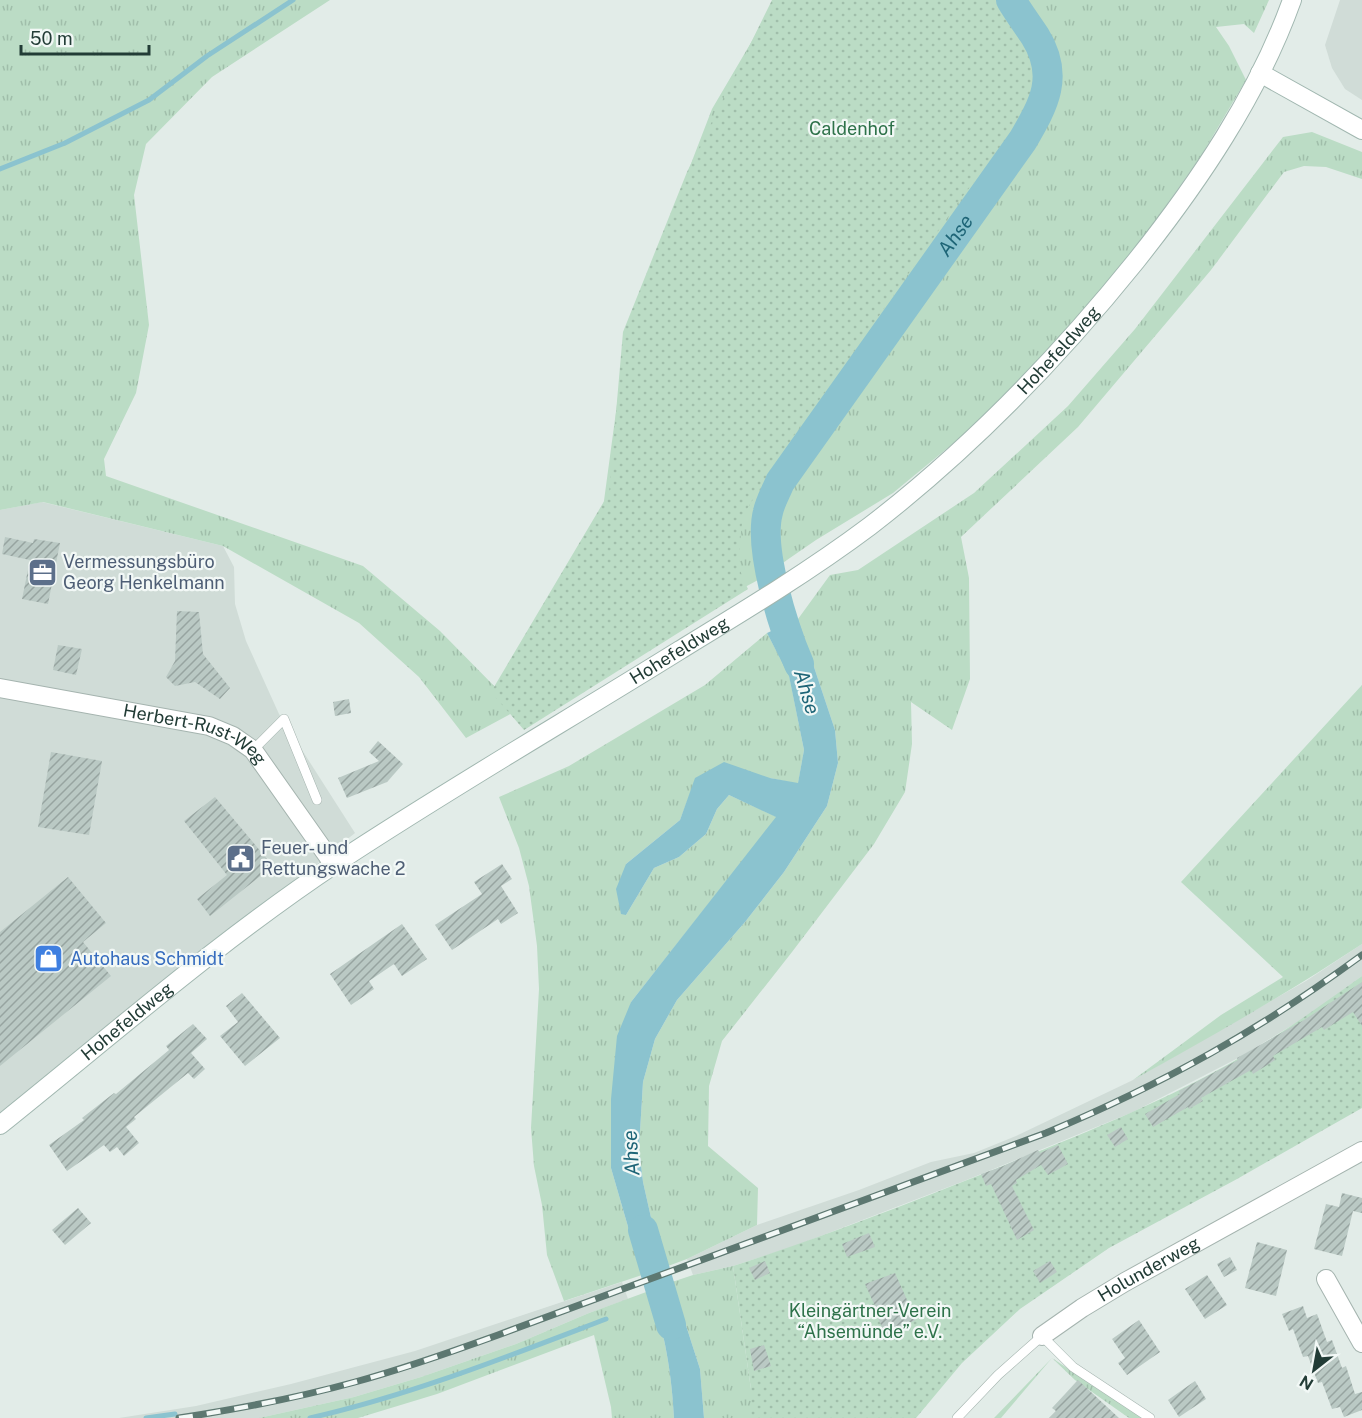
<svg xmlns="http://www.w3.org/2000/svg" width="1362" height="1418" viewBox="0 0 1362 1418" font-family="'Public Sans',sans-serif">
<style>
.built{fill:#d0dcd7}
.grass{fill:url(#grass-tufts)}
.park{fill:url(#park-dots)}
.water{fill:#8bc3cf}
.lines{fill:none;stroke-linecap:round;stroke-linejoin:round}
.stream{stroke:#8bc3cf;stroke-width:5}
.river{stroke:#8bc3cf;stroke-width:30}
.building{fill:url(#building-hatch)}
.lane-casing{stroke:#a5b4af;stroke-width:10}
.street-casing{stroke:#a5b4af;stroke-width:20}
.secondary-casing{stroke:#a1b7b0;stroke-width:20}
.lane{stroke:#fff;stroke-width:9}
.street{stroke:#fff;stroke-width:18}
.secondary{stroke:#fff;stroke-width:18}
.rail-casing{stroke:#5d7871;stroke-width:7}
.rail{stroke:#f2f8f6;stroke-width:4.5;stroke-dasharray:14;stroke-linecap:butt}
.labels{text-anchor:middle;stroke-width:4.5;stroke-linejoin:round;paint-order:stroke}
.park-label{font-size:18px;fill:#2e724a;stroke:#f2f8f6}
.street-label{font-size:18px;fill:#223c36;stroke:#f2f8f6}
.service-label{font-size:18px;fill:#4e5e75;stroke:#f2f8f6;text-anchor:start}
.shop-label{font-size:18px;fill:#366cbe;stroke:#f2f8f6;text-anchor:start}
.water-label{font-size:20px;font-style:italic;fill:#1e6577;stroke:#f2f8f6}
</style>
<defs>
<pattern id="grass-tufts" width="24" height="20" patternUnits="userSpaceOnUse" patternTransform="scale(1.5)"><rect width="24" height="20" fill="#bbdcc5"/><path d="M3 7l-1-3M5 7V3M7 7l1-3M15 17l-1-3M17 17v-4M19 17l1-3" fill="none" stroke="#a0beaa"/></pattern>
<pattern id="park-dots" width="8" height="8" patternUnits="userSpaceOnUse" patternTransform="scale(1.5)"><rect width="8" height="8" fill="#bbdcc5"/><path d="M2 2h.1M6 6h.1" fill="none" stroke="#a0beaa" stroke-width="1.8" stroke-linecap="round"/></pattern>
<pattern id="building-hatch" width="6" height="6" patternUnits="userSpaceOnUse" patternTransform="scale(1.5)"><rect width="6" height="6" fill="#bac9c4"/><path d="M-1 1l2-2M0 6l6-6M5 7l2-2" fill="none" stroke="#97a4a0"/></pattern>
</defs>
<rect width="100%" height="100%" fill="#e2ece8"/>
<g class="built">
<polygon points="1340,0 1362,0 1362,100 1345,89 1332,68 1325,45"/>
<polygon points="42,502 223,546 234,567 235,604 246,641 279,714 355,833 0,1117 0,510"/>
<polygon points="1362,944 1362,976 1309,1015 1240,1057 1133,1112 964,1181 792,1247 733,1266 693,1275 687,1259 757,1225 859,1190 931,1162 974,1153 1016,1136 1133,1080 1306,981"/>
<polygon points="622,1282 628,1299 589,1313 516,1344 421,1377 354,1397 259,1418 119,1418 196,1406 291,1384 415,1351"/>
</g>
<g class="grass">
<polygon points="0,0 330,0 212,77 146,144 134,195 149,325 136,393 104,459 106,476 363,566 440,631 501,693 603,508 627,330 712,109 776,0 1269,0 1254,33 1244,24 1216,27 1229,46 1246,80 1201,156 1116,277 1001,404 893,493 816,540 758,580 466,738 419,677 359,623 223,546 43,502 0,510"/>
<polygon points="1312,132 1362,152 1362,179 1326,167 1304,166 1284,172 1211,270 1078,427 961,537 969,578 970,679 952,730 911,702 912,744 905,792 874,844 792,952 722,1041 709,1086 708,1146 758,1188 757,1225 687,1259 668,1266 652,1222 643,1182 639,1148 643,1082 655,1039 677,1000 745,922 784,872 827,806 838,763 835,730 798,619 830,575 858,570 974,493 1068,406 1135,329 1283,137"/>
<polygon points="767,633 789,675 804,750 798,784 770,778 696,778 680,820 626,864 626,915 654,868 679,857 706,834 717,809 729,795 777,817 631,1002 611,1168 642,1275 564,1301 547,1255 542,1205 534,1166 531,1128 539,989 537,946 529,886 519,848 499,797 569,766 705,685"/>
<path d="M1362 685V944C1288 993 1211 1037 1133 1080L1221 1015 1283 977 1181 882Z"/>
<polygon points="733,1266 751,1389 751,1418 704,1418 700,1369 672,1282 693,1275"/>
<path d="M649 1291C665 1328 672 1378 674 1418H612L611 1407 594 1335 437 1394 358 1418H259L354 1397 421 1377 516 1344 589 1313Z"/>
<polygon points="1052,1358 1143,1418 1129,1418 1075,1380 1052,1358 1001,1418 994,1418"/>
</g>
<g class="park">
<path d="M772 0H993L1028 52 1034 72 1031 100 1005 142 959 201 833 382 804 420 745 512C741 524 741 533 740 546 739 567 738 569 748 589L524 730 491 692 609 493 623 332 687 172Z"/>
<path d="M1362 976V1108L1237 1179 1109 1248 1020 1309 962 1363 916 1418H751V1389L733 1266C817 1239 899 1207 980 1175 1069 1139 1159 1105 1241 1057 1283 1033 1323 1004 1362 976Z"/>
</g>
<g class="water">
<polygon points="798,619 835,730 838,763 827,806 784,872 745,922 677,1000 655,1039 643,1082 639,1148 643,1182 652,1222 668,1266 642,1275 611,1168 611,1099 617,1036 631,1002 776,817 729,795 717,809 706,834 679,857 654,868 626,915 621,914 616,889 626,864 680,820 695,778 724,762 770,778 798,783 804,750 789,676 767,633"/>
<path d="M672 1282 700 1369 704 1418H674C672 1378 665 1328 649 1291Z"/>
</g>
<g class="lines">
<g class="stream">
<polyline points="0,169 65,143 149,100 207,56 293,0"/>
<polyline points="146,1418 175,1414"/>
<path d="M310 1418C411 1395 509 1356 606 1319"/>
</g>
<g class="river">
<path id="s1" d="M799 664C784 629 758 549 768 512 770 502 776 492 780 482L1023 140C1044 104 1060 76 1035 36 1027 24 1018 12 1011 0"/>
<polyline points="643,1230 671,1325"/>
</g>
</g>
<g class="building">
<polygon points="5,537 33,543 34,539 60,543 48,604 22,599 30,560 2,554"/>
<polygon points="177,611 199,612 203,654 230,688 220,699 195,682 175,686 166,677 175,661"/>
<polygon points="58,645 82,649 76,675 53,670"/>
<polygon points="349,699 351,713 335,716 333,702"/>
<polygon points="378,741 403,764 387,782 347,798 338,778 379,761 369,752"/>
<polygon points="51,752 102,761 89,835 38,827"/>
<polygon points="215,797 273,866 210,916 197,899 227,875 184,821"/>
<polygon points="502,864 512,879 501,886 518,913 501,924 498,919 452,950 435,925 482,894 474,882"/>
<polygon points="68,877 106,923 83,942 111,976 0,1066 0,932"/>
<polygon points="402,924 427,959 402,976 394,964 369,981 374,989 351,1005 330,974"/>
<polygon points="1362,982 1362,1026 1353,1012 1324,1030 1322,1027 1273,1056 1275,1060 1253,1074 1251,1070 1201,1098 1203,1101 1189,1109 1188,1107 1153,1127 1145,1114 1180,1094 1179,1091 1238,1060 1237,1058 1304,1020"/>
<polygon points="242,993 280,1038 245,1066 220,1036 238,1022 226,1006"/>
<polygon points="193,1024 207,1039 191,1053 205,1069 194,1079 188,1073 134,1117 136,1119 126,1127 139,1143 124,1156 117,1147 110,1152 104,1145 67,1171 49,1145 84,1120 82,1118 114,1093 116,1094 169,1050 166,1046"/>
<polygon points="1121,1127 1128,1139 1115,1147 1107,1135"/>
<polygon points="1058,1145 1068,1164 1048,1175 1041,1165 1016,1180 1017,1183 1012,1186 1034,1230 1017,1240 991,1184 986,1186 981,1174 1001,1167 1038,1150 1040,1153"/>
<polygon points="1342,1193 1362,1198 1362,1213 1353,1211 1342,1256 1314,1249 1326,1204 1339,1207"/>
<polygon points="78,1208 91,1223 65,1245 52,1230"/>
<polygon points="869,1233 875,1247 847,1257 842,1244"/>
<polygon points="1257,1242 1287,1250 1276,1296 1245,1288"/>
<polygon points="1230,1257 1237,1270 1224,1277 1217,1264"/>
<polygon points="765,1261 770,1273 755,1280 749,1268"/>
<polygon points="1050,1261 1057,1272 1040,1283 1033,1271"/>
<polygon points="895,1273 916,1320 885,1334 877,1316 879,1315 865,1284"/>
<polygon points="1207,1275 1227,1305 1205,1319 1185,1289"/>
<polygon points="1303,1306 1307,1318 1317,1314 1327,1342 1332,1340 1342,1368 1346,1366 1355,1394 1362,1392 1362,1410 1344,1417 1340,1407 1332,1409 1322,1382 1318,1383 1308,1356 1303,1357 1293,1329 1289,1331 1282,1314"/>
<polygon points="1139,1320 1160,1352 1127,1375 1118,1363 1125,1358 1112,1339"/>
<polygon points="764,1345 771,1366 754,1371 750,1349"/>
<polygon points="1078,1380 1119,1418 1049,1418 1056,1411 1052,1408"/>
<polygon points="1195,1381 1206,1399 1179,1417 1168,1400"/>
</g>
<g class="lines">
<defs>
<g id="lane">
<polyline points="253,750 284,719 317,800"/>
<polyline points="957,1418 998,1375 1042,1336 1073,1367 1150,1418"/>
</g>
<g id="street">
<path id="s2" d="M0 688 209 726 233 736 253 750 334 865"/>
<polyline points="1326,1279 1362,1343"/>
<path id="s3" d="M1042 1336 1082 1308 1125 1282 1362 1151"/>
</g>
<g id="secondary">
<polyline points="1260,73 1362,130"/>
<path id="s4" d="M0 1125C111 1036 219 941 338 862 450 788 566 721 680 650 744 611 810 571 870 526 970 449 1057 359 1136 261 1198 183 1258 95 1292 0"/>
</g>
</defs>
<use href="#lane" class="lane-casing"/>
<use href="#street" class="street-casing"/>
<use href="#secondary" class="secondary-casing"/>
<use href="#lane" class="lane"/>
<use href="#street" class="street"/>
<use href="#secondary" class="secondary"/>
<defs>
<path id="rail" d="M179 1418C238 1409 297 1398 355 1382 403 1369 451 1352 498 1335L1046 1133C1163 1084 1260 1030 1362 955"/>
</defs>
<use href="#rail" class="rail-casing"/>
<use href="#rail" class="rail"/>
</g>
<defs>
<symbol id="office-square" viewBox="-11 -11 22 22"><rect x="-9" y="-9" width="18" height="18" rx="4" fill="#5c6f8a" stroke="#f2f8f6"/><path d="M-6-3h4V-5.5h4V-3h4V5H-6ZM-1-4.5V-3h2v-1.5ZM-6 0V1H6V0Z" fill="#fff"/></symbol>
<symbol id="civic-square" viewBox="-11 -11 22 22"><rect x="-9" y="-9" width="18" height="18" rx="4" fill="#5c6f8a" stroke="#f2f8f6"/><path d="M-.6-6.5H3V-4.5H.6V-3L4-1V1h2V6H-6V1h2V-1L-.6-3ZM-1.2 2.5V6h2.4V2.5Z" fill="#fff"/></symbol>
<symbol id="shop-square" viewBox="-11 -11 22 22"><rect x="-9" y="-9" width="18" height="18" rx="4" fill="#3f7fe0" stroke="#f2f8f6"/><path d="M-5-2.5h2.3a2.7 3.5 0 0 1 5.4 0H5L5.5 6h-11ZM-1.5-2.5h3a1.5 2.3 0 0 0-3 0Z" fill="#fff"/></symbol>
</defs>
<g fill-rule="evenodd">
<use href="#office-square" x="26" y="556" width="33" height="33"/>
<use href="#civic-square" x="224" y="842" width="33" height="33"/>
<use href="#shop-square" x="32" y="942" width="33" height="33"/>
</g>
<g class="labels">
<g class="park-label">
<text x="852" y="135">Caldenhof</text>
<text x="870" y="1317">Kleingärtner-Verein<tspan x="870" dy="21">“Ahsemünde” e.V.</tspan></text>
</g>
<g class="street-label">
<text dy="6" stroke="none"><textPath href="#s4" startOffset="1316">Hohefeldweg</textPath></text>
<text dy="6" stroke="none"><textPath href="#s4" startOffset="830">Hohefeldweg</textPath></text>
<text dy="6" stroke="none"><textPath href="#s2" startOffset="202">Herbert-Rust-Weg</textPath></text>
<text dy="6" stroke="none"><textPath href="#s4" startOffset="164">Hohefeldweg</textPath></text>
<text dy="6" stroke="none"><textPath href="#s3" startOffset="126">Holunderweg</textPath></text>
</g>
<g class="service-label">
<text x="63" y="568">Vermessungsbüro<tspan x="63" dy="21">Georg Henkelmann</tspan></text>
<text x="261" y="854">Feuer- und<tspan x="261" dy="21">Rettungswache 2</tspan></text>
</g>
<g class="shop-label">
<text x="70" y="965">Autohaus Schmidt</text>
</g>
<g class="water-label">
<text dy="7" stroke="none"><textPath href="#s1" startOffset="492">Ahse</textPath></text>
<text transform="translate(807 692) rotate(73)" y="7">Ahse</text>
<text transform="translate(631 1153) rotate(-94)" y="7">Ahse</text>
</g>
</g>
<g transform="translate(1314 1370) rotate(211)" stroke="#f2f8f6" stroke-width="4.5" paint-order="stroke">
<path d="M0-4.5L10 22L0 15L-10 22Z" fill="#223c36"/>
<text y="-9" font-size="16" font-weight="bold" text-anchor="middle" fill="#223c36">N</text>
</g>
<path d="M21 45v9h128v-9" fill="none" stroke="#223c36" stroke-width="3"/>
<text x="30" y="45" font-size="18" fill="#223c36" stroke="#f2f8f6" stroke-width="4.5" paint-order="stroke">50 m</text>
</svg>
